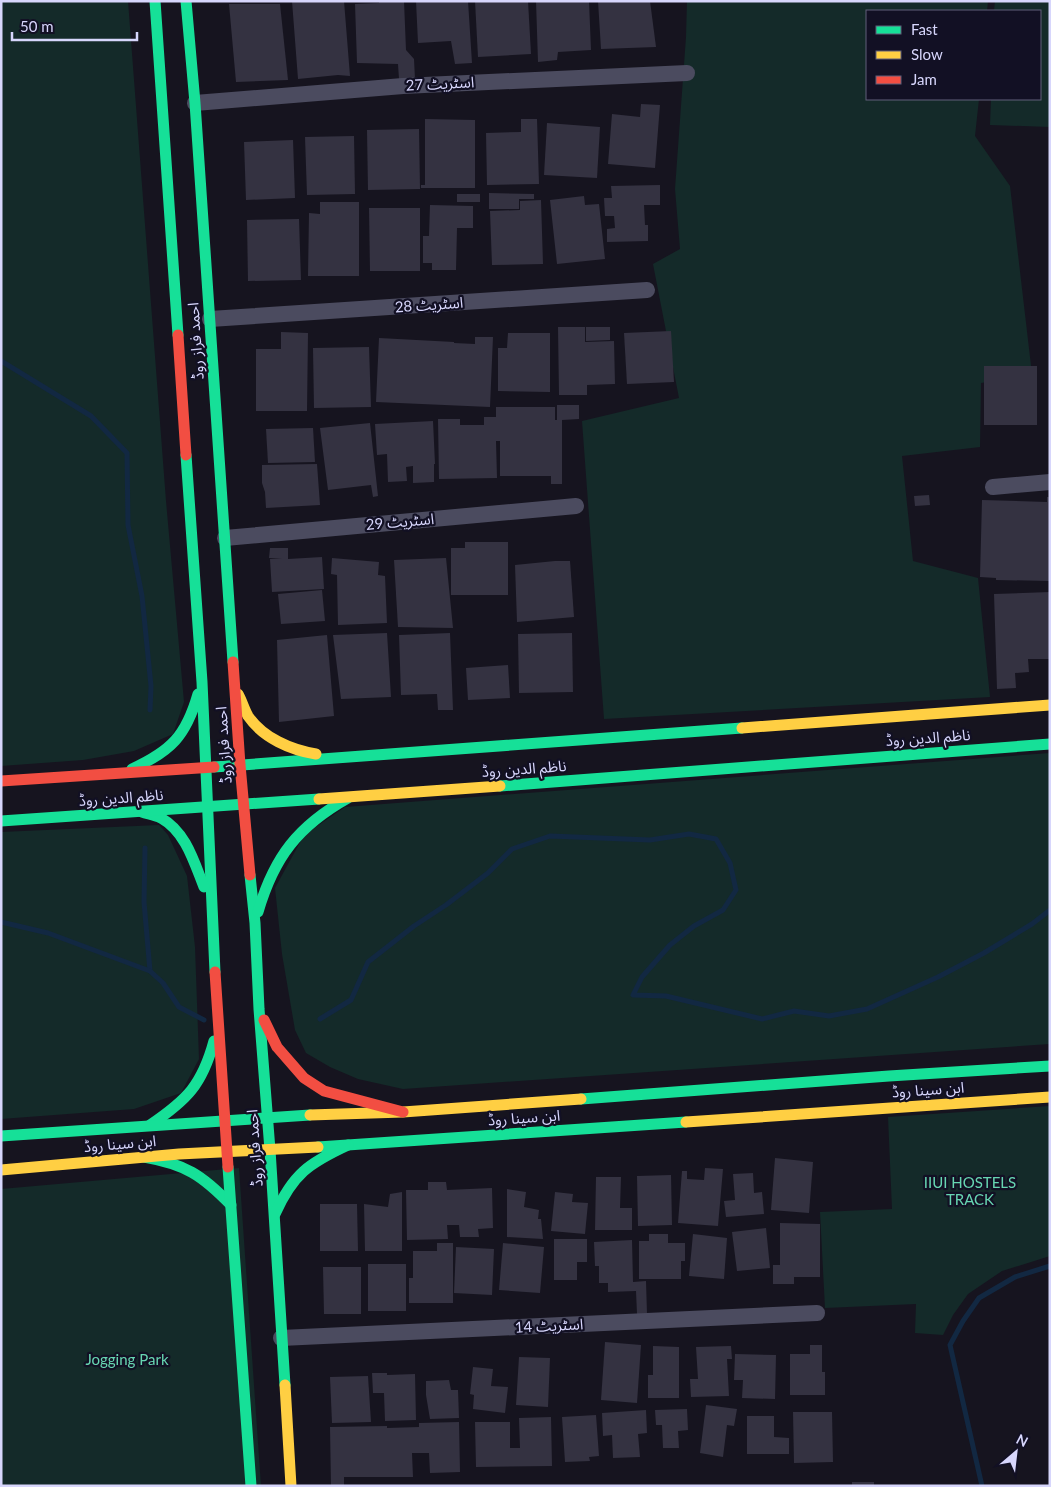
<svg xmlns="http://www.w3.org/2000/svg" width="1051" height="1487" viewBox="0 0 1051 1487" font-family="Lato,'Noto Sans Arabic',sans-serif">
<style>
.green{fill:#142a29}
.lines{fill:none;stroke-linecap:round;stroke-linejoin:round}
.stream{stroke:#122842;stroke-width:5}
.building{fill:#343241}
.street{stroke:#4b4b5f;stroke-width:16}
.fast{stroke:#16e098;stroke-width:11}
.slow{stroke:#ffcf43;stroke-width:11}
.jam{stroke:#f24e42;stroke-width:11}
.labels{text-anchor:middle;stroke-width:4.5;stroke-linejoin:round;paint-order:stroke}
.street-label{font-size:15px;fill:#d7d6fc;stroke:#121024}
.park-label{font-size:15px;fill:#67d6b2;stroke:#121024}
</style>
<rect width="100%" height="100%" fill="#16141f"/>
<g class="green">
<polygon points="1,1 128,1 166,501 184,702 173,734 134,751 83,760 1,766"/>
<polygon points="687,1 988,1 987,11 867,11 867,99 979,99 975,136 1010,186 1032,374 981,383 980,447 902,456 913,561 978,578 990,697 604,719 582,421 679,398 653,264 680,249 675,189 686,37"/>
<polygon points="995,1 1050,1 1050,127 990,125 991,99 1040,99 1040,11 994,11"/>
<polygon points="1050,753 1050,1044 403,1089 358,1079 330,1067 306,1053 295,1030 282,954 275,888 304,835 345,807"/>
<polygon points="159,825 168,835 187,876 195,947 199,1059 181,1093 134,1109 1,1119 1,832"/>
<polygon points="1050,1106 1050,1256 1002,1271 968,1294 953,1315 943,1335 915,1333 916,1304 825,1308 820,1212 892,1209 888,1117"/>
<polygon points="239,1168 261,1486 1,1486 1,1189"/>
</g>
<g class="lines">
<g class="stream">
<polyline points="1,361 91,416 127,453 128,525 142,596 151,686 150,710"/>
<polyline points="145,848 144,902 150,971"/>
<polyline points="1,922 48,933 150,971 163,983 179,1007 204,1020"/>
<polyline points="320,1019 351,1000 368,962 414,926 446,905 488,873 512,849 550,836 650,840 689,834 716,839 730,863 736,890 723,910 694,926 670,945 642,977 633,995 666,996 762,1019 794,1011 829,1016 867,1009 938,977 984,953 1032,924 1050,910"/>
<polyline points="982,1486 950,1345 963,1321 979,1298 1015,1277 1050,1266"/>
</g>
</g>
<g class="building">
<polygon points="292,1 344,1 350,76 338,75 298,79"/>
<polygon points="379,1 404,1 406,50 414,59 415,79 399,79 398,64 357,63 355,4 379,3"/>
<polygon points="416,1 468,1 472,63 455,64 451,41 418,43"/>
<polygon points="475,1 528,1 531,54 478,57"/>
<polygon points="536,1 589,1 591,50 558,52 557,60 538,62"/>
<polygon points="598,1 650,1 656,47 601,49"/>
<polygon points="229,4 280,4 288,80 236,82"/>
<polygon points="641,104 660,105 655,168 608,164 612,114 640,117"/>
<polygon points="425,119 475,120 475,188 421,188 421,185 425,185"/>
<polygon points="521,119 537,119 539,184 487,185 486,133 521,132"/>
<polygon points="547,123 600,127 597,178 544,175"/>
<polygon points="419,129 420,189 368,190 367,130"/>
<polygon points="354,136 355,194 307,195 305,137"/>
<polygon points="293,140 295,198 246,200 244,142"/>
<polygon points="660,185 660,205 644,205 645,225 648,225 648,241 607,242 607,229 615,228 614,216 605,216 604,198 612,198 611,186"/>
<polygon points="489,193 534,194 534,199 519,199 519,209 489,209"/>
<rect x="457" y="194" width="23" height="8"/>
<polygon points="584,196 585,205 599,204 605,259 557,264 550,200"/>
<polygon points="541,200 543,264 492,265 490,211 520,210 520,201"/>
<polygon points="320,202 359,202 359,276 308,276 309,213 320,214"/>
<polygon points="430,205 473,206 473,228 457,228 456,270 432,270 432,263 423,263 423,236 429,236"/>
<polygon points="369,208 420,208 420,271 370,271"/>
<polygon points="299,219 301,280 248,281 247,220"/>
<polygon points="558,327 585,327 585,342 614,341 615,384 587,385 587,395 559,395"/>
<polygon points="586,327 610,327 610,340 586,341"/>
<polygon points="671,331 674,382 627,384 624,333"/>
<polygon points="281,332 308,333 307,411 256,411 256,349 281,349"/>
<polygon points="508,333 550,333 550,392 498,391 498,348 507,348"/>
<polygon points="475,337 493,337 490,407 376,402 379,338 454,342 454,343 475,344"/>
<polygon points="369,347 371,407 314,408 313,348"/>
<rect x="984" y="366" width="53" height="59"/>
<polygon points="557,405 579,405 579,419 562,420 562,484 551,484 551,476 500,476 500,441 496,441 497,478 439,479 438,419 460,419 460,425 484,425 484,417 496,417 496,407 555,407 555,420 557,420"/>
<polygon points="433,421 435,464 434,464 434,482 413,483 413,466 406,467 407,481 388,482 387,454 377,455 375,424"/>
<polygon points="370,423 378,496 373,497 371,485 328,490 320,428"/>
<polygon points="313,428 315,462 268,463 266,429"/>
<polygon points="317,464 320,505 266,508 265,492 262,483 262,465"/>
<polygon points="929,495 930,505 915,506 914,496"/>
<polygon points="1047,497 1050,497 1050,581 996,580 996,578 980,577 982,500 1047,502"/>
<polygon points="465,542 508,542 508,595 451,595 451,548 465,548"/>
<polygon points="270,548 288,548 288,559 322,557 324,589 272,592 270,559 282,559 269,558"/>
<polygon points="332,558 379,562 378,575 385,576 387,623 338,625 337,575 331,574"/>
<polygon points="446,558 453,628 398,627 394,560"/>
<polygon points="555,561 570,561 574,617 517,622 515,565"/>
<polygon points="322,590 325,621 281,624 278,594"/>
<polygon points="1050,592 1050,659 1028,659 1029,672 1015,673 1016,688 997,689 994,594"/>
<polygon points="387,633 391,697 341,699 333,635"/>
<polygon points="450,633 453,710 438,710 437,694 401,695 399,635"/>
<polygon points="572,633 573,692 519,693 518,634"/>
<polygon points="327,635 334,716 279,722 277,640"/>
<polygon points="508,665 510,698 468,700 466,668"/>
<polygon points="775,1158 813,1162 809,1213 771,1210"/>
<polygon points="705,1168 723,1169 718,1226 678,1223 682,1171 687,1171 687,1179 704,1180"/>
<polygon points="753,1173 754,1193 762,1192 764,1214 726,1217 724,1201 735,1200 733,1174"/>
<polygon points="671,1175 672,1225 638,1226 637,1176"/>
<polygon points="596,1177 621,1177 620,1208 632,1208 632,1230 595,1230"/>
<polygon points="428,1182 446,1182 447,1190 492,1188 493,1228 478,1229 479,1237 460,1237 459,1225 447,1225 448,1239 407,1240 406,1190 428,1190"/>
<polygon points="507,1189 526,1192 524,1207 539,1210 538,1219 541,1219 543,1239 507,1237"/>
<polygon points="402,1192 402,1251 365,1251 364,1204 388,1207 390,1194"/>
<polygon points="555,1192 573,1194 572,1202 588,1203 585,1234 551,1231"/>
<polygon points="320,1204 357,1204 358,1251 320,1251"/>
<polygon points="780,1223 820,1224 820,1277 794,1277 794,1284 773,1284 773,1265 780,1265"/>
<polygon points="766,1228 770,1268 737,1271 732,1232"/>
<polygon points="649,1234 668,1234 668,1243 685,1243 685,1261 681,1261 681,1279 639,1279 639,1241 649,1241"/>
<polygon points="693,1234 727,1238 724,1279 689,1276"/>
<polygon points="554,1239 587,1239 587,1262 577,1262 577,1280 554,1280"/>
<polygon points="632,1240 633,1282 646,1281 647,1314 637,1314 636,1291 608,1292 608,1283 599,1283 599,1266 595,1266 594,1242"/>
<polygon points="437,1243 453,1243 453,1303 409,1303 409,1278 413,1278 413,1251 437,1251"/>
<polygon points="503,1243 544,1247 540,1293 499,1290"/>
<polygon points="456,1247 494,1249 492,1295 454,1293"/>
<rect x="368" y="1264" width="38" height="47"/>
<polygon points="323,1267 361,1267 361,1314 324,1314"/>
<polygon points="605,1342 641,1345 637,1403 601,1400"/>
<polygon points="810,1345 822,1345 822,1372 825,1372 825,1395 790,1395 790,1354 810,1354"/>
<polygon points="653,1346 679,1347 679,1398 648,1398 648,1375 653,1375"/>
<polygon points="731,1346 732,1359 727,1359 729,1396 691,1397 690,1379 698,1379 696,1347"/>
<polygon points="735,1354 776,1355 775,1399 742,1398 743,1380 734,1380"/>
<polygon points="519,1357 550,1358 548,1407 516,1405"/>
<polygon points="473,1367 493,1369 491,1386 508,1387 505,1413 473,1409 474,1395 470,1394"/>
<polygon points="372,1373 387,1373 387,1375 415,1374 416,1420 385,1421 384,1393 373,1393"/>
<polygon points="368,1376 371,1422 332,1423 330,1377"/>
<polygon points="449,1380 451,1390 458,1390 459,1418 430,1419 426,1395 426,1381"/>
<polygon points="706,1405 737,1409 734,1426 727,1425 723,1457 700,1453"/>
<polygon points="687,1409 688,1430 678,1431 679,1448 663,1448 662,1425 656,1425 655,1410"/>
<polygon points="646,1410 647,1433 638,1434 640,1457 613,1458 612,1435 603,1436 602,1413"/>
<polygon points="793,1412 832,1412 833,1462 794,1463"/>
<polygon points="596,1415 599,1456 589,1457 590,1461 565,1462 562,1417"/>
<polygon points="747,1416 774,1416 774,1437 789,1438 789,1454 747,1454"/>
<polygon points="551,1417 552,1466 476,1467 475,1422 510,1422 510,1448 520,1448 519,1418"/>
<polygon points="459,1422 460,1472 430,1473 429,1453 412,1453 413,1477 344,1477 344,1486 331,1486 330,1427 387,1426 387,1428 419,1427 419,1423"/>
<rect x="852" y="1482" width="22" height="4"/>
</g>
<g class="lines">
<g class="street">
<polyline points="195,103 403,86 687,73"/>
<polyline points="210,319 647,290"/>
<polyline points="993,487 1050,482"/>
<polyline points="225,538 576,506"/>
<polyline points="281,1338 817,1313"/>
</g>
<g class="fast">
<polyline points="155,1 178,335"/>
<polyline points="186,1 195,103 233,662"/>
<polyline points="186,455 202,682 215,972"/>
<polyline points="214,767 742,728"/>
<path d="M132 769C171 751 186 736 198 694"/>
<polyline points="500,786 1050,744"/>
<path d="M142 812C148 814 155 815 161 818 186 832 194 862 204 887"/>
<polyline points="1,821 319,799"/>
<polyline points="250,875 255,923 259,1009 270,1150 285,1385"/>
<path d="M258 912C274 857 298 826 348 798"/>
<polyline points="581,1099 889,1076 1050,1066"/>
<path d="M150 1125C187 1100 202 1085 214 1041"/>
<polyline points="1,1136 310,1115"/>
<polyline points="318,1147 686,1122"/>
<path d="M144 1157C185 1164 202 1175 231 1205"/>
<polyline points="228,1167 251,1486"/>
<path d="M275 1214C293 1174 309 1163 348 1145"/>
</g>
<g class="slow">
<path d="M238 694C242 701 244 709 248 716 263 738 291 750 316 754"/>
<polyline points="742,728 1050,705"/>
<polyline points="319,799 500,786"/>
<polyline points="310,1115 403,1112 581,1099"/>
<polyline points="686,1122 1050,1097"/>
<polyline points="1,1170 179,1154 318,1147"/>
<polyline points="285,1385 291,1486"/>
</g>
<g class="jam">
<polyline points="178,335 186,455"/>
<polyline points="233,662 240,765 250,875"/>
<polyline points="1,781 214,767"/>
<polyline points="215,972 228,1167"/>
<polyline points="264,1020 277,1047 304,1078 324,1091 403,1112"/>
</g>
</g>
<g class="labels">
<g class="street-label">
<text transform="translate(440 84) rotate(-3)" y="5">اسٹریٹ 27</text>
<text transform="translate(429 305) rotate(-4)" y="5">اسٹریٹ 28</text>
<text transform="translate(196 341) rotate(-94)" y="5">احمد فراز روڈ</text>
<text transform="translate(400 522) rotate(-5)" y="5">اسٹریٹ 29</text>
<text transform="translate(928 738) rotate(-4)" y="5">ناظم الدین روڈ</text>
<text transform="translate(224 745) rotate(-94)" y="5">احمد فراز روڈ</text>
<text transform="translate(524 769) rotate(-4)" y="5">ناظم الدین روڈ</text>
<text transform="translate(121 798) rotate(-4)" y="5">ناظم الدین روڈ</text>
<text transform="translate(928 1090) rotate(-4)" y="5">ابن سینا روڈ</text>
<text transform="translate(524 1118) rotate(-4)" y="5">ابن سینا روڈ</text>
<text transform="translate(120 1144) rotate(-5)" y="5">ابن سینا روڈ</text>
<text transform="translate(255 1148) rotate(-94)" y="5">احمد فراز روڈ</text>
<text transform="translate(549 1326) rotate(-3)" y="5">اسٹریٹ 14</text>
</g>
<g class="park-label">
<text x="970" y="1188">IIUI HOSTELS<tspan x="970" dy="17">TRACK</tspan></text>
<text x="127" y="1365">Jogging Park</text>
</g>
</g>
<rect width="1051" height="1487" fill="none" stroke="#d7d6fc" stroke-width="5"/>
<rect x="866" y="10" width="175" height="90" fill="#121024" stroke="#615f7a"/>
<rect x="876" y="26" width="25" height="8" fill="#16e098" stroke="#615f7a"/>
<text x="911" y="35" font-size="15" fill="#d7d6fc">Fast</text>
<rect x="876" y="51" width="25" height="8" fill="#ffcf43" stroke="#615f7a"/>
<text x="911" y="60" font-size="15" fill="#d7d6fc">Slow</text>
<rect x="876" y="76" width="25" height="8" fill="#f24e42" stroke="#615f7a"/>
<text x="911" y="85" font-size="15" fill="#d7d6fc">Jam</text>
<g transform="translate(1016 1452) rotate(28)" stroke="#121024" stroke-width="4" paint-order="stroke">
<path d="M0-4L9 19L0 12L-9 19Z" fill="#d7d6fc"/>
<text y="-8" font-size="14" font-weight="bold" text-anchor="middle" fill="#d7d6fc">N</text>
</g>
<path d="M12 32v8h125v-8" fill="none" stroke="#d7d6fc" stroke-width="2.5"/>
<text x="20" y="32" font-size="15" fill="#d7d6fc" stroke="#121024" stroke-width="4" paint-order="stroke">50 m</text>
</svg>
